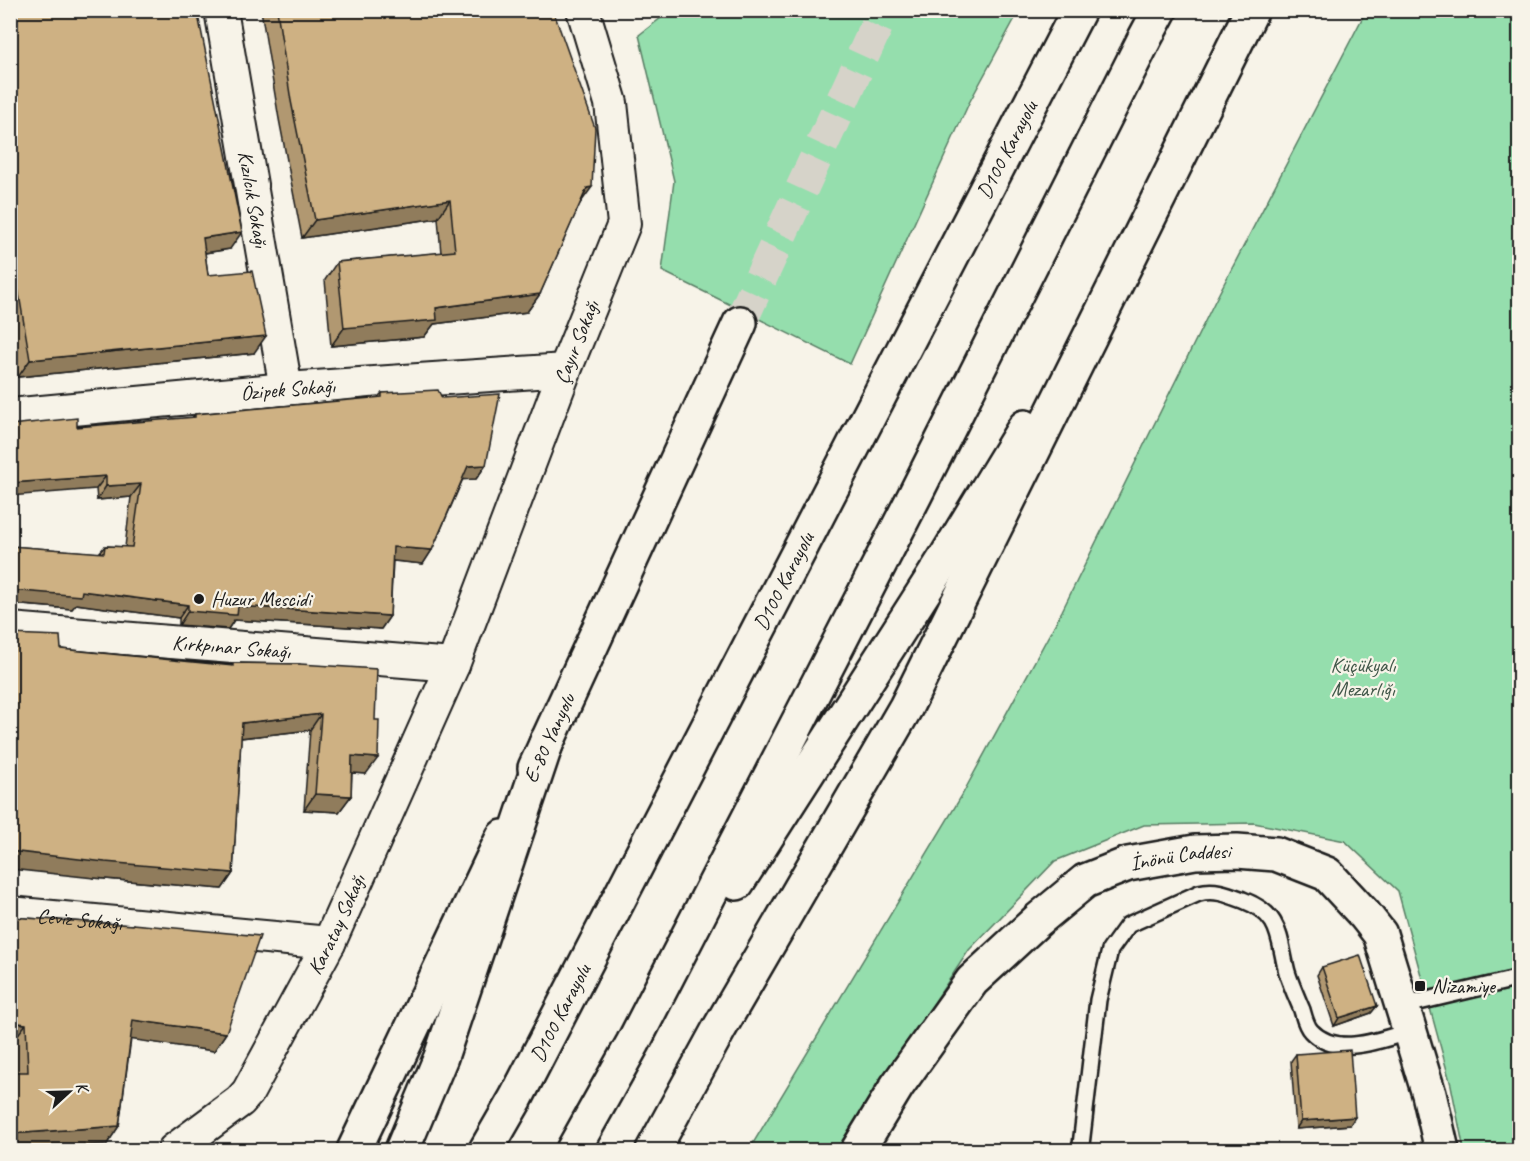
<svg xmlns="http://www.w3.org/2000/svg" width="1530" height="1161" viewBox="0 0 1530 1161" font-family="Caveat,sans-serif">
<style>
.green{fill:#95dead;stroke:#587d64;stroke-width:1.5}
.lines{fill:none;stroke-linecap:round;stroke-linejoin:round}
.secondary-tunnel{stroke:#d6d3c9;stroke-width:33;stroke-dasharray:33 16;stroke-linecap:butt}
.service-casing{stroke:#1c1c1c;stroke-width:20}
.minor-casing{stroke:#1c1c1c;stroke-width:36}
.tertiary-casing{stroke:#1c1c1c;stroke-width:38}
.secondary-casing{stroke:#1c1c1c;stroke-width:38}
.trunk-casing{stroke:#1c1c1c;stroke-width:38}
.service{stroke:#f7f3e8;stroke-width:15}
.minor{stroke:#f7f3e8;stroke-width:32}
.tertiary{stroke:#f7f3e8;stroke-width:33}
.secondary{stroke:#f7f3e8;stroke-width:33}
.trunk{stroke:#f7f3e8;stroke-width:33}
.wall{fill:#b19871;stroke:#1c1c1c;stroke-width:1.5}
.shaded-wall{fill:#907c5c;stroke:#1c1c1c;stroke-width:1.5}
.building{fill:#ceb183;stroke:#1c1c1c;stroke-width:1.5}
.poi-dot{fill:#1c1c1c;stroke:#f7f3e8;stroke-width:2}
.labels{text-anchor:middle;stroke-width:4.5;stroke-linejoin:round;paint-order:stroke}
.street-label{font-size:21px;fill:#1c1c1c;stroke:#f7f3e8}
.poi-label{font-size:21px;fill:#1c1c1c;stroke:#f7f3e8;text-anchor:start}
.park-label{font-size:21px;fill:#405648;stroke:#f7f3e8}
</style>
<rect width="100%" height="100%" fill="#f7f3e8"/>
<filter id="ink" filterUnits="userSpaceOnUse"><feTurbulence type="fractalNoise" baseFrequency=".0167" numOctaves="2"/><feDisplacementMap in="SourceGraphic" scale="12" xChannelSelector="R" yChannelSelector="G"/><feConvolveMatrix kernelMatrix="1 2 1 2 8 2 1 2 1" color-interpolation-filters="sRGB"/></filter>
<g filter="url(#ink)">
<g class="green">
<polygon points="670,11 1019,11 969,103 850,364 662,271 674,181 639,35"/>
<polygon points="1366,11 1519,11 1519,1150 1464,1150 1451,1085 1398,891 1345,841 1254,823 1144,825 1055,861 969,950 836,1150 749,1150 961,797 1062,611 1215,301"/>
</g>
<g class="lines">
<polyline class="secondary-tunnel" points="740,323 884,10"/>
<defs>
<g id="service">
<polyline points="1402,1006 1520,978"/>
<path d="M1081 1145 1098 1000 1110 950 1128 925 1199 893C1215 889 1227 894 1243 900 1282 915 1278 937 1287 972 1291 985 1297 998 1302 1010 1304 1017 1306 1026 1311 1031 1336 1058 1381 1040 1410 1031"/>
</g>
<g id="minor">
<path id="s1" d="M221 10 286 389"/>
<path id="s2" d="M10 415 286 389 565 370"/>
<path id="s3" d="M10 629 453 665"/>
<path id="s4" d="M10 913 329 943"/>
<path id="s5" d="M174 1150 240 1101 248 1092 329 943 453 665 565 370 624 224 611 103 583 10"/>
</g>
<g id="tertiary">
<path id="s6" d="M858 1150 897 1086 972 981 1038 920 1085 881 1128 864 1195 852 1237 851 1276 854 1327 874 1365 915 1380 934 1429 1094 1442 1150"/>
</g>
<g id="secondary">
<polyline points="535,768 740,323"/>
<polyline points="354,1150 503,837"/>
</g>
<g id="trunk">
<polyline points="737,883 946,557 1025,427"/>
<polyline points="402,1150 441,1057 547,741"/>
<path id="s7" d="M486 1150 516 1098 1079 10"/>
<polyline points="573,1150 633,1043 915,495 1145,38 1160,10"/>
<polyline points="653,1150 719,1029 906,707 1252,10"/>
</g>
</defs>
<use href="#service" class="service-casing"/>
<use href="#minor" class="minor-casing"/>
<use href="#tertiary" class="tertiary-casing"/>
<use href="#secondary" class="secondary-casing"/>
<use href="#trunk" class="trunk-casing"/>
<use href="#service" class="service"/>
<use href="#minor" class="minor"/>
<use href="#tertiary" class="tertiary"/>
<use href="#secondary" class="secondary"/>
<use href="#trunk" class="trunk"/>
</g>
<g class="wall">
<polygon points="10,10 230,249 205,253 208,275 254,353 18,377 10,329"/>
<polygon points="261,10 553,10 580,203 540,294 527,312 434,324 424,337 331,346 325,280 337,262 441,253 438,218 302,238 279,119"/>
<polygon points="382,393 442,398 486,465 476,479 463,479 432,550 423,564 393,561 390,616 381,629 234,620 228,629 225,628 179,625 179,618 76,604 72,609 10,604 10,546 99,553 105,546 125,547 131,497 97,500 96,489 77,427 192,418 195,414 378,397"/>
<polygon points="61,649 231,665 233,663 300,664 366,774 352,773 351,796 339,812 304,810 310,730 241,738 233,873 222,889 94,878"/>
<polygon points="10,917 132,925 133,924 226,1033 214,1051 131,1039 119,1126 107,1144 15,1072 13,1041 10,1041"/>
<polygon points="1322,967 1377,1006 1371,1013 1334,1026 1317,975"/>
<polygon points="1296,1054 1350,1125 1296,1129 1291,1061"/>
</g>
<g class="shaded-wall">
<polygon points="592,187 579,205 587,188"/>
<polygon points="450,200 438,218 302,238 315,220"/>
<polygon points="242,232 230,249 191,255 203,238"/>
<polygon points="540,294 527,312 434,324 424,337 331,346 344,328 436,308"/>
<polygon points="266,336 254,353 18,377 30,360"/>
<polygon points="486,465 476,479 459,480 468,466"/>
<polygon points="106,476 96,489 10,496 10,483"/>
<polygon points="141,484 131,497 97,500 106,486"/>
<polygon points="393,547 432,550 423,564 384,560"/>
<polygon points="10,590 82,591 188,605 179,618 76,604 72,609 10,604"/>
<polygon points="238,606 390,616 381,629 234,620 228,629 179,625 188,611"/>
<polygon points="321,714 310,730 231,739 242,723"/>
<polygon points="352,756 378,758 366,774 341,772"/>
<polygon points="315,794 351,796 339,812 304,810"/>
<polygon points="10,851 233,873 222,889 94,878 10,869"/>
<polygon points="1377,1006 1371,1013 1334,1026 1339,1018"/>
<polygon points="133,1020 226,1033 214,1051 121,1038"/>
<polygon points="10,1022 26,1024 13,1041 10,1041"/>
<polygon points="1355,1117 1350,1125 1296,1129 1301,1121"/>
<polygon points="119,1126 107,1144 10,1150 10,1134"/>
</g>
<g class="building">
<polygon points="10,10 197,10 242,232 203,238 208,275 252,271 266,336 30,360 10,240"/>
<polygon points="277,10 553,10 595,128 592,187 587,188 540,294 436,308 437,320 344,328 337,262 455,251 450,200 315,220 291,101"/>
<polygon points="438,390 442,398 500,394 486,465 468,466 432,550 393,547 390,616 238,606 237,615 234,615 188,611 188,605 82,591 81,596 10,590 10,546 104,553 105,546 132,547 141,484 106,486 106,476 10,483 10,425 77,418 77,427 195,417 195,414 382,397 382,393"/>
<polygon points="10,634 60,636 61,649 233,666 233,663 300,664 377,669 375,720 379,720 378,758 352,756 351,796 315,794 321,714 242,723 233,873 105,862 10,851"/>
<polygon points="10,917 133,925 133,924 260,936 226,1033 133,1020 119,1126 10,1134 10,1072 28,1072 26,1024 10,1022"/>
<polygon points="1360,955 1377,1006 1339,1018 1322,967"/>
<polygon points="1350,1050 1355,1117 1301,1121 1296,1054"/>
</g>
</g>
<g class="poi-dot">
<circle cx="199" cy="599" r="6"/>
<rect x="1414" y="980" width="12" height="12" rx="3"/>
</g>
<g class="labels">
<g class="street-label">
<text dy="7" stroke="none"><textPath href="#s7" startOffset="1128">D100 Karayolu</textPath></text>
<text dy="7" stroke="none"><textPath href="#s1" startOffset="192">Kızılcık Sokağı</textPath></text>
<text dy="7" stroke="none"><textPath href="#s5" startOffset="914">Çayır Sokağı</textPath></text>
<text dy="7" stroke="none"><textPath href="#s2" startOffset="279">Özipek Sokağı</textPath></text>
<text dy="7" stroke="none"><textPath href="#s7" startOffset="642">D100 Karayolu</textPath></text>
<text dy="7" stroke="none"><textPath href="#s3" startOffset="222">Kırkpınar Sokağı</textPath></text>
<text transform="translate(549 738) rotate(-65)" y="7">E-80 Yanyolu</text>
<text dy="7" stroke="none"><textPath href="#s6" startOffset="454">İnönü Caddesi</textPath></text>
<text dy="7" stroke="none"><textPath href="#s4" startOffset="70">Ceviz Sokağı</textPath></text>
<text dy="7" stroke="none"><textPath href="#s5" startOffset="284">Karatay Sokağı</textPath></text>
<text dy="7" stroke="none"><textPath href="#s7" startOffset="156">D100 Karayolu</textPath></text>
</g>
<g class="poi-label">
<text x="211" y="606">Huzur Mescidi</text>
<text x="1432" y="993">Nizamiye</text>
</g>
<g class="park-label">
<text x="1363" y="672">Küçükyalı<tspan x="1363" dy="24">Mezarlığı</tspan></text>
</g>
</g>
<rect width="1530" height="1161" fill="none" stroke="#f7f3e8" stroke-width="36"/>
<rect x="18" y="18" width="1494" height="1125" fill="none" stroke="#1c1c1c" stroke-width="2" filter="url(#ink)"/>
<g transform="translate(69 1092) rotate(68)" stroke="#f7f3e8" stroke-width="4.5" paint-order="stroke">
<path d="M0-4.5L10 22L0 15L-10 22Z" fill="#1c1c1c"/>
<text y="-9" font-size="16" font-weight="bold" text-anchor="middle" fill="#1c1c1c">K</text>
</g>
</svg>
